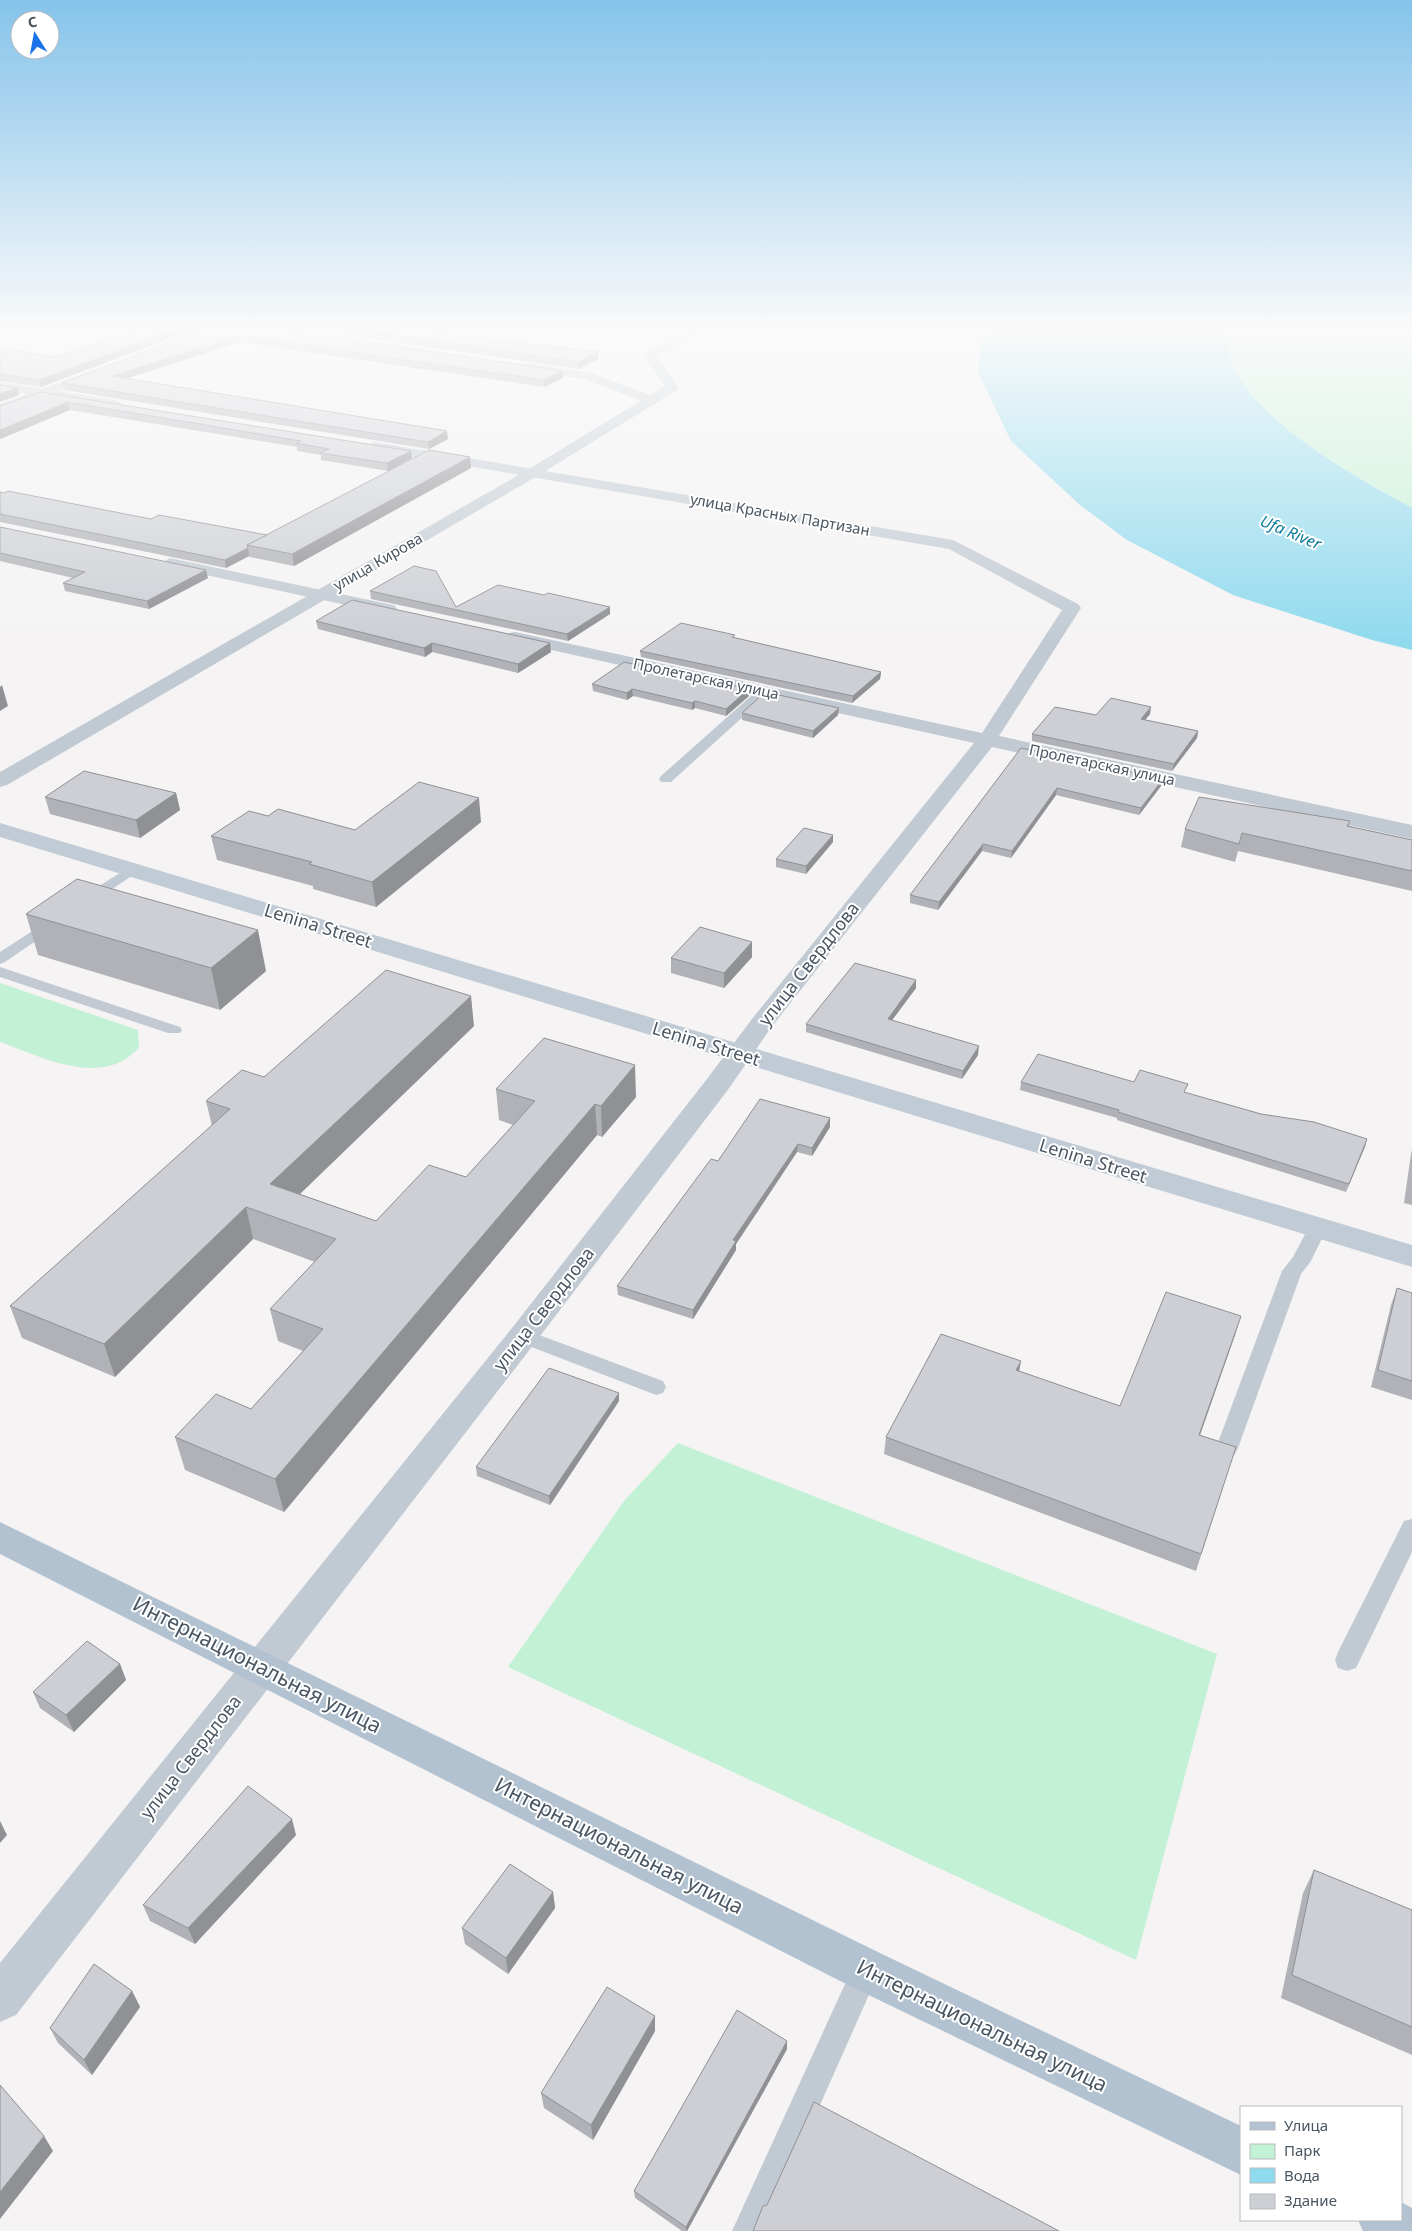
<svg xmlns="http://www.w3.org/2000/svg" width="1412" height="2231" viewBox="0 0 1412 2231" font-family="'Noto Sans',sans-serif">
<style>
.green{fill:#c3f1d5}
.water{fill:#90daee}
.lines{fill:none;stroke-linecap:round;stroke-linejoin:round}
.service{fill:#c1cad2;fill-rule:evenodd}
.minor{fill:#c1cad2;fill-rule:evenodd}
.tertiary{fill:#c1cad2;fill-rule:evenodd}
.secondary{fill:#c1cbd6;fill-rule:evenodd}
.primary{fill:#b3c2d1;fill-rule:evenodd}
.wall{fill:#b0b2b7}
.shaded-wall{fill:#909195}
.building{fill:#cdcfd5;stroke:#909195}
.labels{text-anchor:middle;stroke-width:4;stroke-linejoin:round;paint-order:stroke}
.far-street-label{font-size:15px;fill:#4a5661;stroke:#fff}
.far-water-label{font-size:16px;font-style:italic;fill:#0c7c9b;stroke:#fff}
.street-label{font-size:18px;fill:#4a5661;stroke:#fff}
.near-street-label{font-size:21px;fill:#4a5661;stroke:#fff}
</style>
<rect width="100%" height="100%" fill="#f5f3f3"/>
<g class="green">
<path d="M1229 330H1412V508C1360 479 1214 403 1229 330Z"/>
<path d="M0 983 138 1030 139 1048C134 1052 129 1057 124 1060 86 1081 37 1055 0 1042Z"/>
<polygon points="678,1443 1217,1654 1136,1960 508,1667 624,1501"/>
</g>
<path class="water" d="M988 330H1229C1214 403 1360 479 1412 508V650L1372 640 1233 595 1127 540 1080 505 1011 441 978 372 981 341Z"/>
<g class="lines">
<g class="service">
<polygon points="764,687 770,691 768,694 671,782 661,782 659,779 661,776 760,688"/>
<polygon points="131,866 136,867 138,870 136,873 90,904 80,904 78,901 80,898"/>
<polygon points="51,919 56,921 59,924 56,927 5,962 0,964 0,952"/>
<polygon points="0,967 180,1027 182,1030 180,1033 168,1033 0,977"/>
<polygon points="1318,1222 1325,1223 1327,1228 1311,1261 1301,1274 1238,1448 1235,1454 1227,1457 1219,1454 1216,1448 1282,1271 1293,1257 1311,1223"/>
<polygon points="523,1329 663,1381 666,1387 663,1393 656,1395 516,1341 513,1336 516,1331"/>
<polygon points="1412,1519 1412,1552 1356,1668 1347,1671 1338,1668 1335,1660 1338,1652 1404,1521"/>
<polygon points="866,1956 876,1960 880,1970 764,2231 732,2231 856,1960"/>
</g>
<g class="minor">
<polygon points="527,363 591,373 658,398 660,401 653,405 584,379 523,370 521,367"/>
<polygon points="0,382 115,400 122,404 115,408 0,390"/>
<polygon points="374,442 953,540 1078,604 1081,608 999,736 1412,825 1412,839 992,747 770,1029 727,1091 534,1344 16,2015 0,2022 0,1963 512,1328 707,1079 752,1019 974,743 515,642 509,641 506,637 509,633 515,632 982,733 1062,610 949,549 369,449 367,446"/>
<polygon points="170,558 388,604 394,605 397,609 394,613 388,614 164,566 162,563"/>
</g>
<polygon class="tertiary" points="690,330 705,330 657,356 678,387 677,390 539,475 7,785 0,787 0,772 529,469 665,386 644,355"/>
<g class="secondary">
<polygon points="97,369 103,373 101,376 0,413 0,404"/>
<polygon points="0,823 1412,1245 1412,1267 0,837"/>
</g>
<g class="primary">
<polygon points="0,1522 882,1954 1241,2126 1241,2175 850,1986 0,1554"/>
<polygon points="1401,2202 1412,2208 1412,2231 1363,2231 1358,2220 1401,2220"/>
</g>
</g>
<g class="wall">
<polygon points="202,330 563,378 544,387 240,342 127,378 448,439 429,449 64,390 62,383"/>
<polygon points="314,330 428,330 598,359 579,369"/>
<polygon points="0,348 55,357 41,387 0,381"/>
<polygon points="41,392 412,458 388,471 321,460 321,455 297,451 297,447 70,410 0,439 0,406"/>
<polygon points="471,468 294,566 250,557 249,556 226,568 0,522 0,492 151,519 267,535"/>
<polygon points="0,527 208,578 149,609 65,591 63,583 73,578 0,561"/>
<polygon points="370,591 456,607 544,595 610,607 610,614 568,641 371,599"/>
<polygon points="316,621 551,652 518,673 432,652 425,657 318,629"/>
<polygon points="735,638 881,672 880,679 852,703 641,657 640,651"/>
<polygon points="592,684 749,689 749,696 726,716 695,708 692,710 633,696 627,700 593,691"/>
<polygon points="742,713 838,715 813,738 742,720"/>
<polygon points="1150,714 1145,720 1198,731 1197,738 1172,771 1032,741 1032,734 1096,715"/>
<polygon points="1021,748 1161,786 1139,815 1056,795 1011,858 982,851 938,910 910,903 910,895"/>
<polygon points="176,793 180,810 140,838 50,814 45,797"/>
<polygon points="268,816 355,830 481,822 376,907 313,889 313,886 217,860 211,836"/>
<polygon points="1350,821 1349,826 1412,840 1412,891 1238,851 1235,862 1181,847 1185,829"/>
<polygon points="833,842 806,874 776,867 776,859"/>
<polygon points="26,914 266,971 220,1010 38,955"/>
<polygon points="752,942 752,957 724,988 671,973 671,958"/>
<polygon points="916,980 916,988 892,1020 978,1055 962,1079 806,1032 806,1024"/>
<polygon points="474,1026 300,1194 376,1221 466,1177 513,1125 499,1120 496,1089 636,1097 602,1137 597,1135 284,1512 185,1470 175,1437 251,1409 303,1351 278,1341 270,1309 315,1262 253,1239 115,1377 22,1338 10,1306 212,1126 206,1101 264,1077"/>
<polygon points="1021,1082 1134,1082 1186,1093 1261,1114 1367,1139 1346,1192 1117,1120 1117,1118 1020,1090"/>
<polygon points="830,1127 812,1156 797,1152 736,1244 736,1250 693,1319 618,1295 617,1286 718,1161"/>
<polygon points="1412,1150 1412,1205 1404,1203 1411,1154"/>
<polygon points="1397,1288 1412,1293 1412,1400 1371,1387 1391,1305"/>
<polygon points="1236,1332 1200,1435 1236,1447 1196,1571 884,1454 886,1437 1019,1371 1120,1406"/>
<polygon points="619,1393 619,1401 550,1505 477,1476 476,1467"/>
<polygon points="120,1664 126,1680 74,1732 40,1708 33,1692"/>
<polygon points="296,1835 195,1944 150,1921 143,1905"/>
<polygon points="1314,1870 1412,1910 1412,2055 1281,1998 1303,1893"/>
<polygon points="553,1892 555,1908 508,1974 465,1944 462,1928"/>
<polygon points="132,1991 140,2007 92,2075 58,2043 50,2028"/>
<polygon points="655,2031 593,2140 544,2108 541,2093"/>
<polygon points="787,2041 787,2049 687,2231 682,2231 635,2198 634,2191"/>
</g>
<g class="shaded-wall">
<polygon points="174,330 193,330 41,387 39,380"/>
<polygon points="238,336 240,342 113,383 112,376"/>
<polygon points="598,352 598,359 579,369 579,362"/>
<polygon points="562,371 563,378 544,387 544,380"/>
<polygon points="17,388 19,395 0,402 0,394"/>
<polygon points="68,402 70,410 0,439 0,430"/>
<polygon points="447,431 448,439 429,449 428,442"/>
<polygon points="411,451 412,458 388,471 387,463"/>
<polygon points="470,457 471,468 294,566 292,554"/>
<polygon points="248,548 249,556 226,568 225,560"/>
<polygon points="206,570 208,578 149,609 147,601"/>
<polygon points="610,607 610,614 568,641 567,634"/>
<polygon points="432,643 432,652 425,657 424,648"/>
<polygon points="550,643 551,652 518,673 518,664"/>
<polygon points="881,672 880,679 852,703 853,696"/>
<polygon points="2,685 8,706 0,711 0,687"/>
<polygon points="632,689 633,696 627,700 627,693"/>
<polygon points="749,689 749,696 726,716 726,709"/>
<polygon points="695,701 695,708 692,710 692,703"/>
<polygon points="1151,707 1150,714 1140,726 1141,719"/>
<polygon points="839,708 838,715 813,738 813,731"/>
<polygon points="1198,731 1197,738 1172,771 1174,764"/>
<polygon points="1163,779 1161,786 1139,815 1141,808"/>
<polygon points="1057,788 1056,795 1011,858 1012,851"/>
<polygon points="176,793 180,810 140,838 136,820"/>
<polygon points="479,798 481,822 376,907 372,882"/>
<polygon points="833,835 833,842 806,874 806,866"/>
<polygon points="983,844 982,851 938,910 939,902"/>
<polygon points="258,930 266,971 220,1010 211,968"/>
<polygon points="752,942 752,957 724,988 724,973"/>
<polygon points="916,980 916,988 887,1027 888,1019"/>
<polygon points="471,996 474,1026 277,1216 270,1184"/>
<polygon points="979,1046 978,1055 962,1079 963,1071"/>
<polygon points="635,1065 636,1097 602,1137 601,1106"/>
<polygon points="595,1104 597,1135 284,1512 275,1479"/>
<polygon points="830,1118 830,1127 812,1156 812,1148"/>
<polygon points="1367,1139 1365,1147 1346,1192 1349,1184"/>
<polygon points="798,1144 797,1152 736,1244 736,1250 693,1319 693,1310 733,1240"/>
<polygon points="246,1207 253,1239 115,1377 104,1344"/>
<polygon points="1241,1316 1236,1332 1194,1452 1199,1435"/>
<polygon points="1021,1361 1018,1378 1016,1370"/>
<polygon points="619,1393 619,1401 550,1505 549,1496"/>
<polygon points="120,1664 126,1680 74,1732 66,1715"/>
<polygon points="292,1819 296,1835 195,1944 188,1928"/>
<polygon points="0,1821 7,1835 0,1843"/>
<polygon points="553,1892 555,1908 508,1974 506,1958"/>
<polygon points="132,1991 140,2007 92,2075 84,2060"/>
<polygon points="655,2016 655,2031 593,2140 591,2125"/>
<polygon points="787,2041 787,2049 687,2231 686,2231 686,2227"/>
<polygon points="44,2136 53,2151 0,2219 0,2192"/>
</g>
<g class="building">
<polygon points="137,330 174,330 39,380 0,374 0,348 55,357"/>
<polygon points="202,330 287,330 562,371 544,380 238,336 112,376 447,431 428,442 62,383"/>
<polygon points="358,330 428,330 502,341 598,352 579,362"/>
<polygon points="0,385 17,388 0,394"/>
<polygon points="41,392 411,451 387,463 320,453 329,449 296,443 301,441 68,402 0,430 0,406"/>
<polygon points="429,450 470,457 292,554 247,545"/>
<polygon points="8,491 151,519 159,515 267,535 247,545 248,548 225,560 0,514 0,492 4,493"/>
<polygon points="0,527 206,570 147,601 63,583 85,572 0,553"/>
<polygon points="414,566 436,571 456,607 498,585 544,595 548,593 610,607 567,634 370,591"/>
<polygon points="352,600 550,643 518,664 432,643 424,648 316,621"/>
<polygon points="681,623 735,635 732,637 881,672 853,696 640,651"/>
<polygon points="624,662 749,689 726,709 695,701 692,703 632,689 627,693 592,684"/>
<polygon points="765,692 839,708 813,731 742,713"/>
<polygon points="1111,698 1151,707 1141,719 1198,731 1174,764 1032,734 1055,707 1096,715"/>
<polygon points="1021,748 1163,779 1141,808 1057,788 1012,851 983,844 939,902 910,895"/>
<polygon points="84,771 176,793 136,820 45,797"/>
<polygon points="419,782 479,798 372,882 309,864 312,862 211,836 249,811 268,816 278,809 355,830"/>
<polygon points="1199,797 1350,821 1347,826 1412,840 1412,871 1242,833 1239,844 1185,829"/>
<polygon points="804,828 833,835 806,866 776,859"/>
<polygon points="77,879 258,930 211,968 26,914"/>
<polygon points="700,927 752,942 724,973 671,958"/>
<polygon points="855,963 916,980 888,1019 979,1046 963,1071 806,1024"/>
<polygon points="386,970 471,996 270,1184 376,1221 429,1165 466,1177 535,1101 496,1089 544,1038 635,1065 601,1106 595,1104 275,1479 175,1437 216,1394 251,1409 323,1329 270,1309 336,1239 246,1207 104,1344 10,1306 230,1109 206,1101 242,1070 264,1077"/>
<polygon points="1038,1054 1134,1082 1140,1070 1188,1084 1184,1092 1261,1114 1314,1122 1367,1139 1349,1184 1118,1112 1119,1110 1021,1082"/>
<polygon points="760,1099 830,1118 812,1148 798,1144 733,1240 736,1241 693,1310 617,1286 711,1159 718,1161"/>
<polygon points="1397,1288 1412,1293 1412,1381 1378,1370"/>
<polygon points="1166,1292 1241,1316 1199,1435 1236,1447 1201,1554 886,1437 941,1334 1021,1361 1016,1370 1120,1406"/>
<polygon points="549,1368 619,1393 549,1496 476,1467"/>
<polygon points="87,1641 120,1664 66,1715 33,1692"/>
<polygon points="248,1786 292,1819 188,1928 143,1905"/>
<polygon points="510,1864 553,1892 506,1958 462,1928"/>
<polygon points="1314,1870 1412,1910 1412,2027 1292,1975"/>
<polygon points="94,1964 132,1991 84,2060 50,2028"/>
<polygon points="607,1987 655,2016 591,2125 541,2093"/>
<polygon points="737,2010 787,2041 686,2227 634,2191"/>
<polygon points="0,2085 44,2136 0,2192"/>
<polygon points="814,2102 1027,2214 1059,2231 753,2231 763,2206 767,2205"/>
</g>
<linearGradient id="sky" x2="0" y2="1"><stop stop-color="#85c3ea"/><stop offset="0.51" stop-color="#fafafa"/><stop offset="1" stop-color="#fafafa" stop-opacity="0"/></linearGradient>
<rect width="1412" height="643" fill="url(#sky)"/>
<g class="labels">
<g class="far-street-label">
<text transform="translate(780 515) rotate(10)" y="5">улица Красных Партизан</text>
<text transform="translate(378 562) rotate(-30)" y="5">улица Кирова</text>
<text transform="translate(706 679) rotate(12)" y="5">Пролетарская улица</text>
<text transform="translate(1102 765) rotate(12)" y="5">Пролетарская улица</text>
</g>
<g class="far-water-label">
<text transform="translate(1291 532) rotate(23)" y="6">Ufa River</text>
</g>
<g class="street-label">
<text transform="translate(318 926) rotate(17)" y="6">Lenina Street</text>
<text transform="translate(809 964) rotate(-52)" y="6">улица Свердлова</text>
<text transform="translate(706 1044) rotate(17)" y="6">Lenina Street</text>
<text transform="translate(1093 1161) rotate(17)" y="6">Lenina Street</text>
<text transform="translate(544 1309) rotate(-52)" y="6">улица Свердлова</text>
<text transform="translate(191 1757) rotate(-52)" y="6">улица Свердлова</text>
</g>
<g class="near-street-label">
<text transform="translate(257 1665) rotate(27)" y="7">Интернациональная улица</text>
<text transform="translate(619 1846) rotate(27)" y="7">Интернациональная улица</text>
<text transform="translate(982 2026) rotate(26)" y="7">Интернациональная улица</text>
</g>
</g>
<rect x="1240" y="2106" width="162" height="115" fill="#ffffff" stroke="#b7bbc0"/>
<rect x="1250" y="2122" width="25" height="8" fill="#b3c2d1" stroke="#b7bbc0"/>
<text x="1284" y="2131" font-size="15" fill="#4a5661">Улица</text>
<rect x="1250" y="2144" width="25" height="15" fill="#c3f1d5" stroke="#b7bbc0"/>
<text x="1284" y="2156" font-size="15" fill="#4a5661">Парк</text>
<rect x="1250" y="2168" width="25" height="15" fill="#90daee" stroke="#b7bbc0"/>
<text x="1284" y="2181" font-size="15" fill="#4a5661">Вода</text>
<rect x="1250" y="2194" width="25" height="15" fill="#cdcfd5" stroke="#b7bbc0"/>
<text x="1284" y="2206" font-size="15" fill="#4a5661">Здание</text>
<g transform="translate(35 35) rotate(349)"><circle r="24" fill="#ffffff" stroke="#b7bbc0"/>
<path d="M0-4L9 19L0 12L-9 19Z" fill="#1a73e8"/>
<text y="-8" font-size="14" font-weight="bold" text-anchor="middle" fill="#4a5661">С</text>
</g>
</svg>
